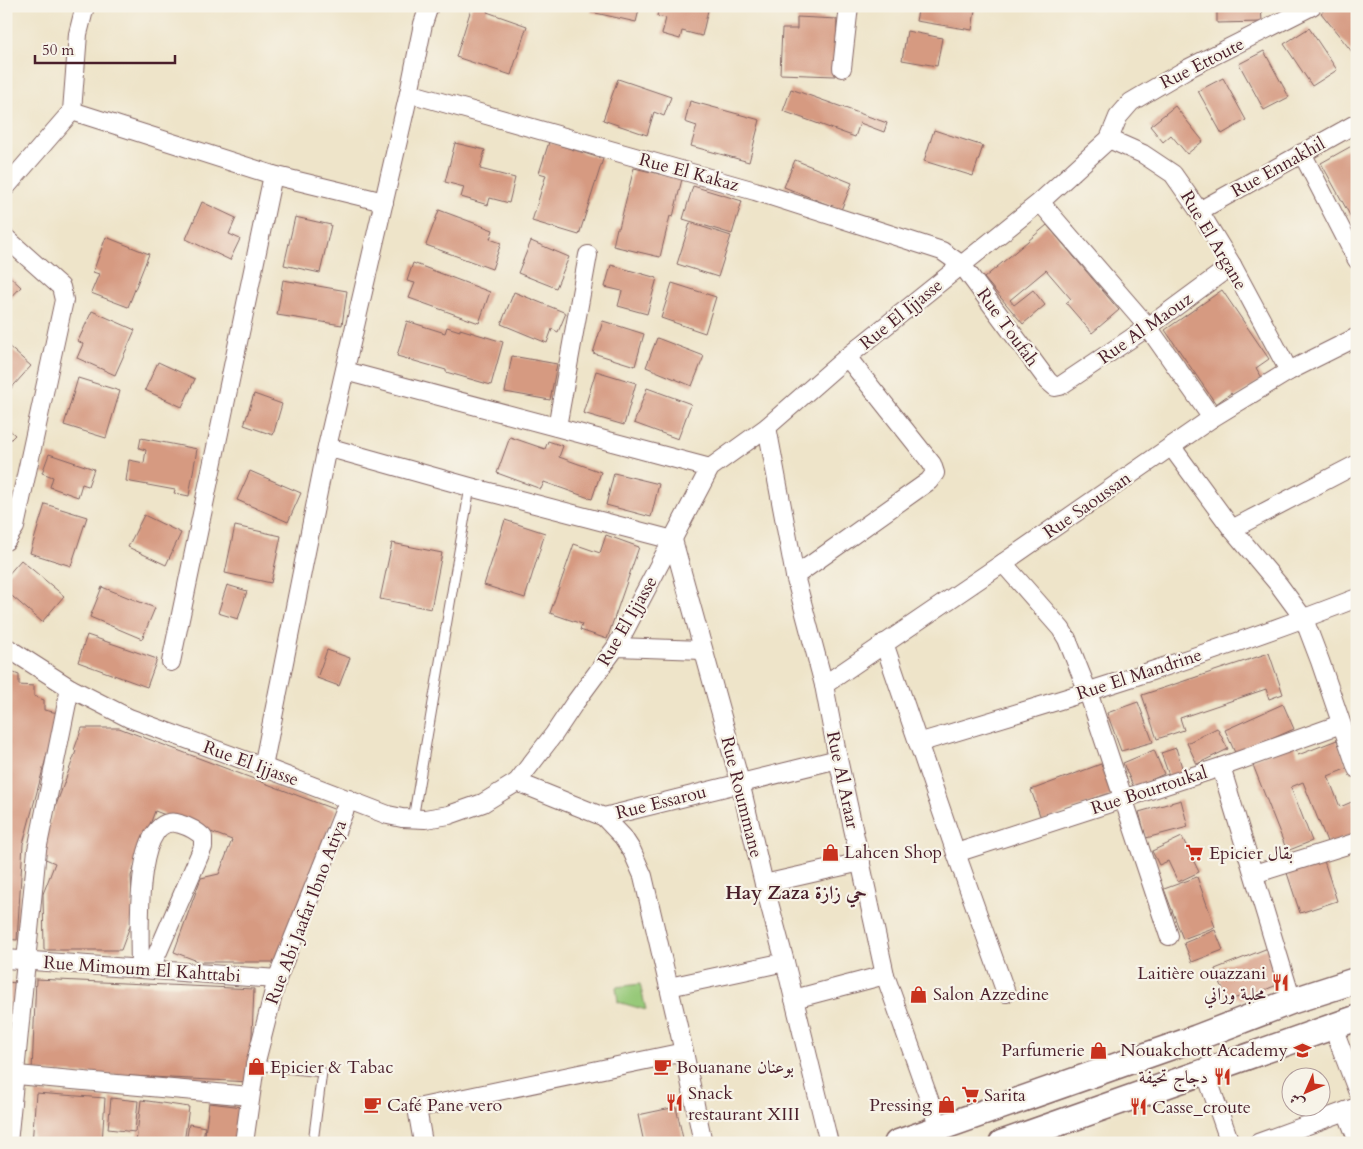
<svg xmlns="http://www.w3.org/2000/svg" width="1363" height="1149" viewBox="0 0 1363 1149" font-family="Cardo,Amiri,serif">
<style>
.green{fill:#97c979;stroke:#707452}
.building{fill:#d69a81}
.lines{fill:none;stroke-linecap:round;stroke-linejoin:round}
.lane-casing{stroke:#836462;stroke-width:11}
.street-casing{stroke:#836462;stroke-width:20}
.secondary-casing{stroke:#836462;stroke-width:28}
.lane{stroke:#fff;stroke-width:9}
.street{stroke:#fff;stroke-width:18}
.secondary{stroke:#fff;stroke-width:25}
.labels{text-anchor:middle;stroke-width:4.5;stroke-linejoin:round;paint-order:stroke}
.street-label{font-size:18px;fill:#4a1f2b;stroke:#f7f3e8}
.poi-label{font-size:18px;fill:#4a1f2b;stroke:#f7f3e8;text-anchor:start}
.neighbourhood-label{font-size:19px;font-weight:bold;fill:#4a1f2b;stroke:#f7f3e8}
</style>
<rect width="100%" height="100%" fill="#f7f3e8"/>
<filter id="ink" filterUnits="userSpaceOnUse"><feTurbulence type="fractalNoise" baseFrequency=".02" numOctaves="2"/><feDisplacementMap in="SourceGraphic" scale="10" xChannelSelector="R" yChannelSelector="G"/><feConvolveMatrix kernelMatrix="1 2 1 2 8 2 1 2 1" color-interpolation-filters="sRGB"/></filter>
<filter id="wash" filterUnits="userSpaceOnUse"><feTurbulence type="fractalNoise" baseFrequency=".0096" numOctaves="4" result="noise"/><feDisplacementMap in="SourceGraphic" scale="20" xChannelSelector="R" yChannelSelector="G"/><feGaussianBlur stdDeviation="1.12" result="paint"/><feColorMatrix in="noise" values="0 0 0 0 0 0 0 0 0 0 0 0 0 0 0 0 0 1.4 0 .05"/><feComposite in="paint" operator="in"/></filter>
<g filter="url(#wash)">
<rect width="100%" height="100%" fill="#eee4c9"/>
<polygon class="green" points="640,984 646,1010 618,1002 616,987"/>
<g id="blocks">
<g class="building">
<polygon points="472,6 489,6 487,12 527,26 511,75 456,57"/>
<polygon points="592,6 640,6 636,22 591,12"/>
<polygon points="659,6 709,6 702,36 682,31 680,39 662,34 666,18 657,16"/>
<polygon points="919,6 970,6 969,9 975,10 972,30 916,21"/>
<polygon points="1217,6 1261,6 1262,22 1217,23"/>
<polygon points="1329,6 1351,6 1357,13 1357,58 1321,13"/>
<polygon points="797,17 837,19 835,76 780,74 782,29 797,29"/>
<polygon points="1309,28 1337,70 1312,86 1284,44"/>
<polygon points="907,31 942,38 937,66 902,60"/>
<polygon points="1264,51 1289,97 1264,110 1239,64"/>
<polygon points="1223,78 1246,120 1222,134 1198,91"/>
<polygon points="618,79 671,97 664,116 654,112 647,135 603,120"/>
<polygon points="791,89 887,123 884,132 860,123 855,137 783,111"/>
<polygon points="690,101 760,120 749,162 691,146 697,126 685,122"/>
<polygon points="1175,106 1203,141 1187,154 1171,135 1163,142 1150,126"/>
<polygon points="934,130 983,146 973,176 924,161"/>
<polygon points="549,142 603,159 579,235 532,221 546,175 539,173"/>
<polygon points="455,143 485,150 480,169 515,178 509,203 490,198 488,205 461,197 464,187 445,182"/>
<polygon points="1357,143 1357,228 1321,163"/>
<polygon points="795,160 852,183 841,210 784,187"/>
<polygon points="634,168 682,179 673,217 670,216 660,257 613,246 617,228 619,228"/>
<polygon points="693,186 742,201 732,234 683,219"/>
<polygon points="202,202 236,218 229,234 240,239 230,260 186,239"/>
<polygon points="439,210 493,230 490,239 501,243 492,269 426,245"/>
<polygon points="295,217 331,225 320,273 284,265"/>
<polygon points="690,223 731,236 718,277 677,264"/>
<polygon points="1047,225 1119,310 1092,333 1066,303 1071,299 1046,270 1010,300 1014,305 1033,290 1045,305 1023,324 984,278"/>
<polygon points="106,237 149,254 128,307 91,293 99,274 93,272"/>
<polygon points="531,241 569,257 556,288 518,273"/>
<polygon points="413,263 490,292 479,323 409,298 415,283 407,281"/>
<polygon points="611,265 657,278 647,314 618,306 622,291 605,287"/>
<polygon points="6,273 21,287 6,303"/>
<polygon points="283,280 347,291 342,325 277,315"/>
<polygon points="672,283 716,297 705,333 661,318"/>
<polygon points="1222,290 1269,359 1256,368 1263,379 1234,398 1231,393 1216,404 1165,330"/>
<polygon points="514,292 566,313 558,332 552,329 547,343 501,324"/>
<polygon points="92,311 135,330 115,375 77,358 83,344 78,341"/>
<polygon points="407,321 445,333 447,327 460,331 460,329 503,342 491,385 446,372 446,370 397,356"/>
<polygon points="603,321 644,334 635,366 593,353"/>
<polygon points="657,338 704,356 692,386 646,367"/>
<polygon points="6,344 31,366 6,394"/>
<polygon points="512,356 557,364 550,400 505,392"/>
<polygon points="158,362 195,379 182,407 145,390"/>
<polygon points="596,371 636,383 624,425 583,413"/>
<polygon points="78,378 120,391 106,438 64,425"/>
<polygon points="647,388 691,404 678,439 634,423"/>
<polygon points="254,394 282,404 273,435 244,425"/>
<polygon points="6,427 15,435 6,444"/>
<polygon points="510,437 545,449 548,441 563,446 559,457 601,472 592,499 544,482 541,489 497,473"/>
<polygon points="141,438 197,449 189,496 174,493 175,490 126,481 129,460 144,463 146,450 139,448"/>
<polygon points="49,454 94,469 88,486 82,484 78,497 50,487 53,477 42,473"/>
<polygon points="250,471 301,493 288,522 237,500"/>
<polygon points="614,473 659,484 651,517 606,505"/>
<polygon points="45,504 87,517 71,566 30,553"/>
<polygon points="144,515 181,533 166,565 128,547"/>
<polygon points="505,520 545,533 525,598 484,585"/>
<polygon points="235,526 281,536 271,583 225,573"/>
<polygon points="606,535 639,547 607,639 580,630 582,624 550,613 574,544 600,553"/>
<polygon points="392,543 442,553 431,609 380,599"/>
<polygon points="21,560 64,596 42,622 6,591 6,577"/>
<polygon points="227,585 247,591 238,619 218,613"/>
<polygon points="102,587 155,608 142,639 90,617"/>
<polygon points="87,635 157,659 147,687 78,662"/>
<polygon points="327,650 350,658 339,686 317,678"/>
<polygon points="1269,653 1283,694 1269,699 1266,689 1180,718 1184,730 1157,739 1142,695"/>
<polygon points="6,670 19,675 19,685 34,686 34,696 44,700 44,710 58,713 23,844 17,940 6,939"/>
<polygon points="1138,702 1153,742 1121,751 1107,713"/>
<polygon points="1283,704 1294,729 1236,755 1225,730"/>
<polygon points="82,728 119,728 336,810 279,962 200,962 174,952 201,878 219,874 232,840 155,811 131,876 133,918 121,950 44,950 43,894 55,863 41,857 41,846 76,751 74,750"/>
<polygon points="1217,728 1228,749 1197,764 1187,743"/>
<polygon points="1337,740 1348,768 1328,776 1340,807 1354,801 1357,808 1357,834 1328,844 1303,782 1291,787 1312,841 1287,851 1251,760 1294,743 1298,755"/>
<polygon points="1176,748 1185,777 1171,781 1161,753"/>
<polygon points="1154,750 1164,774 1134,788 1123,763"/>
<polygon points="1101,764 1113,795 1042,821 1031,790"/>
<polygon points="1181,800 1188,827 1146,838 1139,812"/>
<polygon points="1182,837 1199,872 1178,882 1168,861 1159,865 1152,851"/>
<polygon points="1324,861 1337,901 1300,913 1287,873"/>
<polygon points="1197,877 1215,927 1183,939 1164,889"/>
<polygon points="1215,930 1223,950 1192,962 1184,943"/>
<polygon points="1268,948 1282,983 1240,1000 1238,997 1228,1002 1215,969"/>
<polygon points="36,979 254,989 250,1082 32,1071"/>
<polygon points="6,982 17,983 7,1059 6,1059"/>
<polygon points="36,1093 105,1098 102,1143 32,1143"/>
<polygon points="111,1098 138,1101 135,1132 108,1129"/>
<polygon points="141,1100 189,1107 184,1143 136,1143"/>
<polygon points="209,1103 243,1107 239,1143 204,1143"/>
<polygon points="676,1107 684,1143 644,1143 638,1115"/>
<polygon points="189,1124 205,1127 202,1143 186,1143"/>
</g>
</g>
</g>
<g filter="url(#ink)">
<use href="#blocks" fill-opacity="0" stroke="#836462" stroke-width="1"/>
<g class="lines">
<defs>
<g id="lane">
<polyline points="413,819 470,487"/>
<polyline points="255,1065 322,1072 313,1142"/>
</g>
<g id="street">
<polyline points="842,68 849,6"/>
<polyline points="409,93 755,191 942,251 962,265 1048,381 1055,387 1060,386 1148,327 1232,265"/>
<polyline points="72,111 273,175 384,202"/>
<polyline points="1109,139 1143,154 1173,174 1199,211 1232,265 1289,371"/>
<polyline points="1302,153 1357,260"/>
<polyline points="6,187 72,111 78,34 85,6"/>
<polyline points="1040,202 1148,327 1212,418"/>
<polyline points="1199,211 1357,123"/>
<polyline points="6,238 61,287 64,300 15,527 6,541"/>
<polyline points="345,371 710,468"/>
<polyline points="557,427 588,255"/>
<polyline points="767,427 795,576 824,685 838,759 885,975 939,1127"/>
<polyline points="1171,446 1232,529 1279,585 1304,619 1320,661 1357,769"/>
<polyline points="327,447 470,487 673,540 740,782 764,884 785,962 829,1143"/>
<polyline points="1232,529 1357,464"/>
<polyline points="1003,563 1061,629 1067,639 1088,692 1169,936"/>
<polyline points="795,576 929,481 935,473 932,464 847,357"/>
<polyline points="884,643 956,853 1006,993"/>
<polyline points="6,647 70,688 129,718 263,767 388,815 402,818 425,819 449,815 483,803 517,782 554,734 574,704 616,647 710,468 767,427 847,357 1040,202 1109,139 1118,117 1131,102 1187,69 1312,6"/>
<polyline points="616,647 703,650"/>
<polyline points="171,662 273,175"/>
<polyline points="824,685 1003,563 1212,418 1289,371 1357,337"/>
<path d="M918 743C1066 699 1214 654 1357 598"/>
<polyline points="263,767 327,447 409,93 423,24 429,6"/>
<polyline points="1221,767 1292,1001"/>
<polyline points="517,782 604,817 838,759"/>
<polyline points="604,817 623,837 632,851 643,876 684,1052 703,1143"/>
<polyline points="956,853 1221,767 1341,724"/>
<polyline points="1254,874 1357,842"/>
<polyline points="764,884 861,862"/>
<polyline points="6,959 277,979"/>
<path d="M140 968C140 941 132 807 180 824 190 827 196 830 203 837V847L151 968"/>
<polyline points="669,987 785,962"/>
<polyline points="794,999 885,975"/>
<polyline points="1333,1027 1357,1090"/>
<polyline points="1205,1071 1230,1143"/>
<polyline points="6,1074 250,1096"/>
<polyline points="1346,1111 1357,1139"/>
<polyline points="8,1143 37,850 70,688"/>
<polyline points="244,1143 255,1065 277,979 349,799"/>
<polyline points="423,1143 417,1108 684,1052"/>
<polyline points="1258,1143 1357,1107"/>
</g>
<g id="secondary">
<polyline points="897,1143 1196,1038 1292,1001 1357,980"/>
<polyline points="1002,1143 1357,1018"/>
</g>
</defs>
<use href="#lane" class="lane-casing"/>
<use href="#street" class="street-casing"/>
<use href="#secondary" class="secondary-casing"/>
<use href="#lane" class="lane"/>
<use href="#street" class="street"/>
<use href="#secondary" class="secondary"/>
</g>
</g>
<defs>
<symbol id="shop-bare" viewBox="-9 -9 18 18"><path d="M-5-2.5h2.3a2.7 3.5 0 0 1 5.4 0H5L5.5 6h-11ZM-1.5-2.5h3a1.5 2.3 0 0 0-3 0Z" fill="#c8321e" stroke="#f7f3e8" stroke-width="2.5" paint-order="stroke"/></symbol>
<symbol id="supermarket-bare" viewBox="-9 -9 18 18"><path d="M-6-5.5h2.5l.6 2H6L4.5 2H-2.5L-4.4-4H-6ZM-1.5 3.2a1.3 1.3 0 1 0 .1 0ZM3 3.2a1.3 1.3 0 1 0 .1 0Z" fill="#c8321e" stroke="#f7f3e8" stroke-width="2.5" paint-order="stroke"/></symbol>
<symbol id="restaurant-bare" viewBox="-9 -9 18 18"><path d="M-5-6h1v4h1v-4h1v4h1v-4h1v5L-1.5 .5V6h-2V.5L-5-1ZM5-6V6H3V1.5H1.5Q1.5-4 5-6Z" fill="#c8321e" stroke="#f7f3e8" stroke-width="2.5" paint-order="stroke"/></symbol>
<symbol id="school-bare" viewBox="-9 -9 18 18"><path d="M0-5L7-2L0 1L-7-2ZM-4 1L0 2.5L4 1V4Q0 6-4 4Z" fill="#c8321e" stroke="#f7f3e8" stroke-width="2.5" paint-order="stroke"/></symbol>
<symbol id="cafe-bare" viewBox="-9 -9 18 18"><path d="M-5.5-4.5H6V0H3Q3 3.5 0 3.5H-2.5Q-5.5 3.5-5.5 0ZM3-3.2v2h1.7v-2ZM-6 4.5H4V6H-6Z" fill="#c8321e" stroke="#f7f3e8" stroke-width="2.5" paint-order="stroke"/></symbol>
</defs>
<g fill-rule="evenodd">
<use href="#shop-bare" x="818" y="840" width="25" height="25"/>
<use href="#supermarket-bare" x="1182" y="840" width="25" height="25"/>
<use href="#restaurant-bare" x="1268" y="970" width="25" height="25"/>
<use href="#shop-bare" x="906" y="982" width="25" height="25"/>
<use href="#shop-bare" x="1086" y="1038" width="25" height="25"/>
<use href="#school-bare" x="1290" y="1038" width="25" height="25"/>
<use href="#shop-bare" x="244" y="1054" width="25" height="25"/>
<use href="#cafe-bare" x="650" y="1054" width="25" height="25"/>
<use href="#restaurant-bare" x="1210" y="1064" width="25" height="25"/>
<use href="#supermarket-bare" x="958" y="1082" width="25" height="25"/>
<use href="#restaurant-bare" x="662" y="1090" width="25" height="25"/>
<use href="#cafe-bare" x="360" y="1092" width="25" height="25"/>
<use href="#shop-bare" x="934" y="1092" width="25" height="25"/>
<use href="#restaurant-bare" x="1126" y="1094" width="25" height="25"/>
</g>
<g class="labels">
<g class="street-label">
<text transform="translate(1202 63) rotate(-27)" y="6">Rue Ettoute</text>
<text transform="translate(1278 167) rotate(-29)" y="6">Rue Ennakhil</text>
<text transform="translate(689 172) rotate(15)" y="6">Rue El Kakaz</text>
<text transform="translate(1214 240) rotate(59)" y="6">Rue El Argane</text>
<text transform="translate(901 314) rotate(-39)" y="6">Rue El Ijjasse</text>
<text transform="translate(1008 327) rotate(54)" y="6">Rue Toufah</text>
<text transform="translate(1145 328) rotate(-35)" y="6">Rue Al Maouz</text>
<text transform="translate(1087 505) rotate(-35)" y="6">Rue Saoussan</text>
<text transform="translate(627 621) rotate(-60)" y="6">Rue El Ijjasse</text>
<text transform="translate(1139 674) rotate(-18)" y="6">Rue El Mandrine</text>
<text transform="translate(251 763) rotate(20)" y="6">Rue El Ijjasse</text>
<text transform="translate(843 780) rotate(78)" y="6">Rue Al Araar</text>
<text transform="translate(1149 790) rotate(-18)" y="6">Rue Bourtoukal</text>
<text transform="translate(742 797) rotate(76)" y="6">Rue Roummane</text>
<text transform="translate(661 802) rotate(-14)" y="6">Rue Essarou</text>
<text transform="translate(306 912) rotate(-69)" y="6">Rue Abi Jaafar Ibno Atiya</text>
<text transform="translate(142 969) rotate(4)" y="6">Rue Mimoum El Kahttabi</text>
</g>
<g class="poi-label">
<text x="844" y="858">Lahcen Shop</text>
<text x="1209" y="859">Epicier بقال</text>
<text x="1266" y="979" text-anchor="end">Laitière ouazzani<tspan x="1266" dy="21">محلبة وزاني</tspan></text>
<text x="933" y="1000">Salon Azzedine</text>
<text x="1085" y="1056" text-anchor="end">Parfumerie</text>
<text x="1288" y="1056" text-anchor="end">Nouakchott Academy</text>
<text x="270" y="1073">Epicier &amp; Tabac</text>
<text x="676" y="1073">Bouanane بوعنان</text>
<text x="1208" y="1083" text-anchor="end">دجاج تحيفة</text>
<text x="688" y="1099">Snack<tspan x="688" dy="21">restaurant XIII</tspan></text>
<text x="984" y="1101">Sarita</text>
<text x="387" y="1111">Café Pane vero</text>
<text x="932" y="1111" text-anchor="end">Pressing</text>
<text x="1152" y="1113">Casse_croute</text>
</g>
<g class="neighbourhood-label">
<text x="796" y="899">Hay Zaza حي زازة</text>
</g>
</g>
<rect width="1363" height="1149" fill="none" stroke="#f7f3e8" stroke-width="25"/>
<g transform="translate(1306 1092) rotate(225)"><circle r="24" fill="#f7f3e8" stroke="#b29e9c"/>
<path d="M0-4L9 19L0 12L-9 19Z" fill="#c8321e"/>
<text y="-8" font-size="14" font-weight="bold" text-anchor="middle" fill="#4a1f2b">ش</text>
</g>
<path d="M35 55v8h140v-8" fill="none" stroke="#4a1f2b" stroke-width="2.5"/>
<text x="42" y="55" font-size="15" fill="#4a1f2b" stroke="#f7f3e8" stroke-width="4" paint-order="stroke">50 m</text>
</svg>
